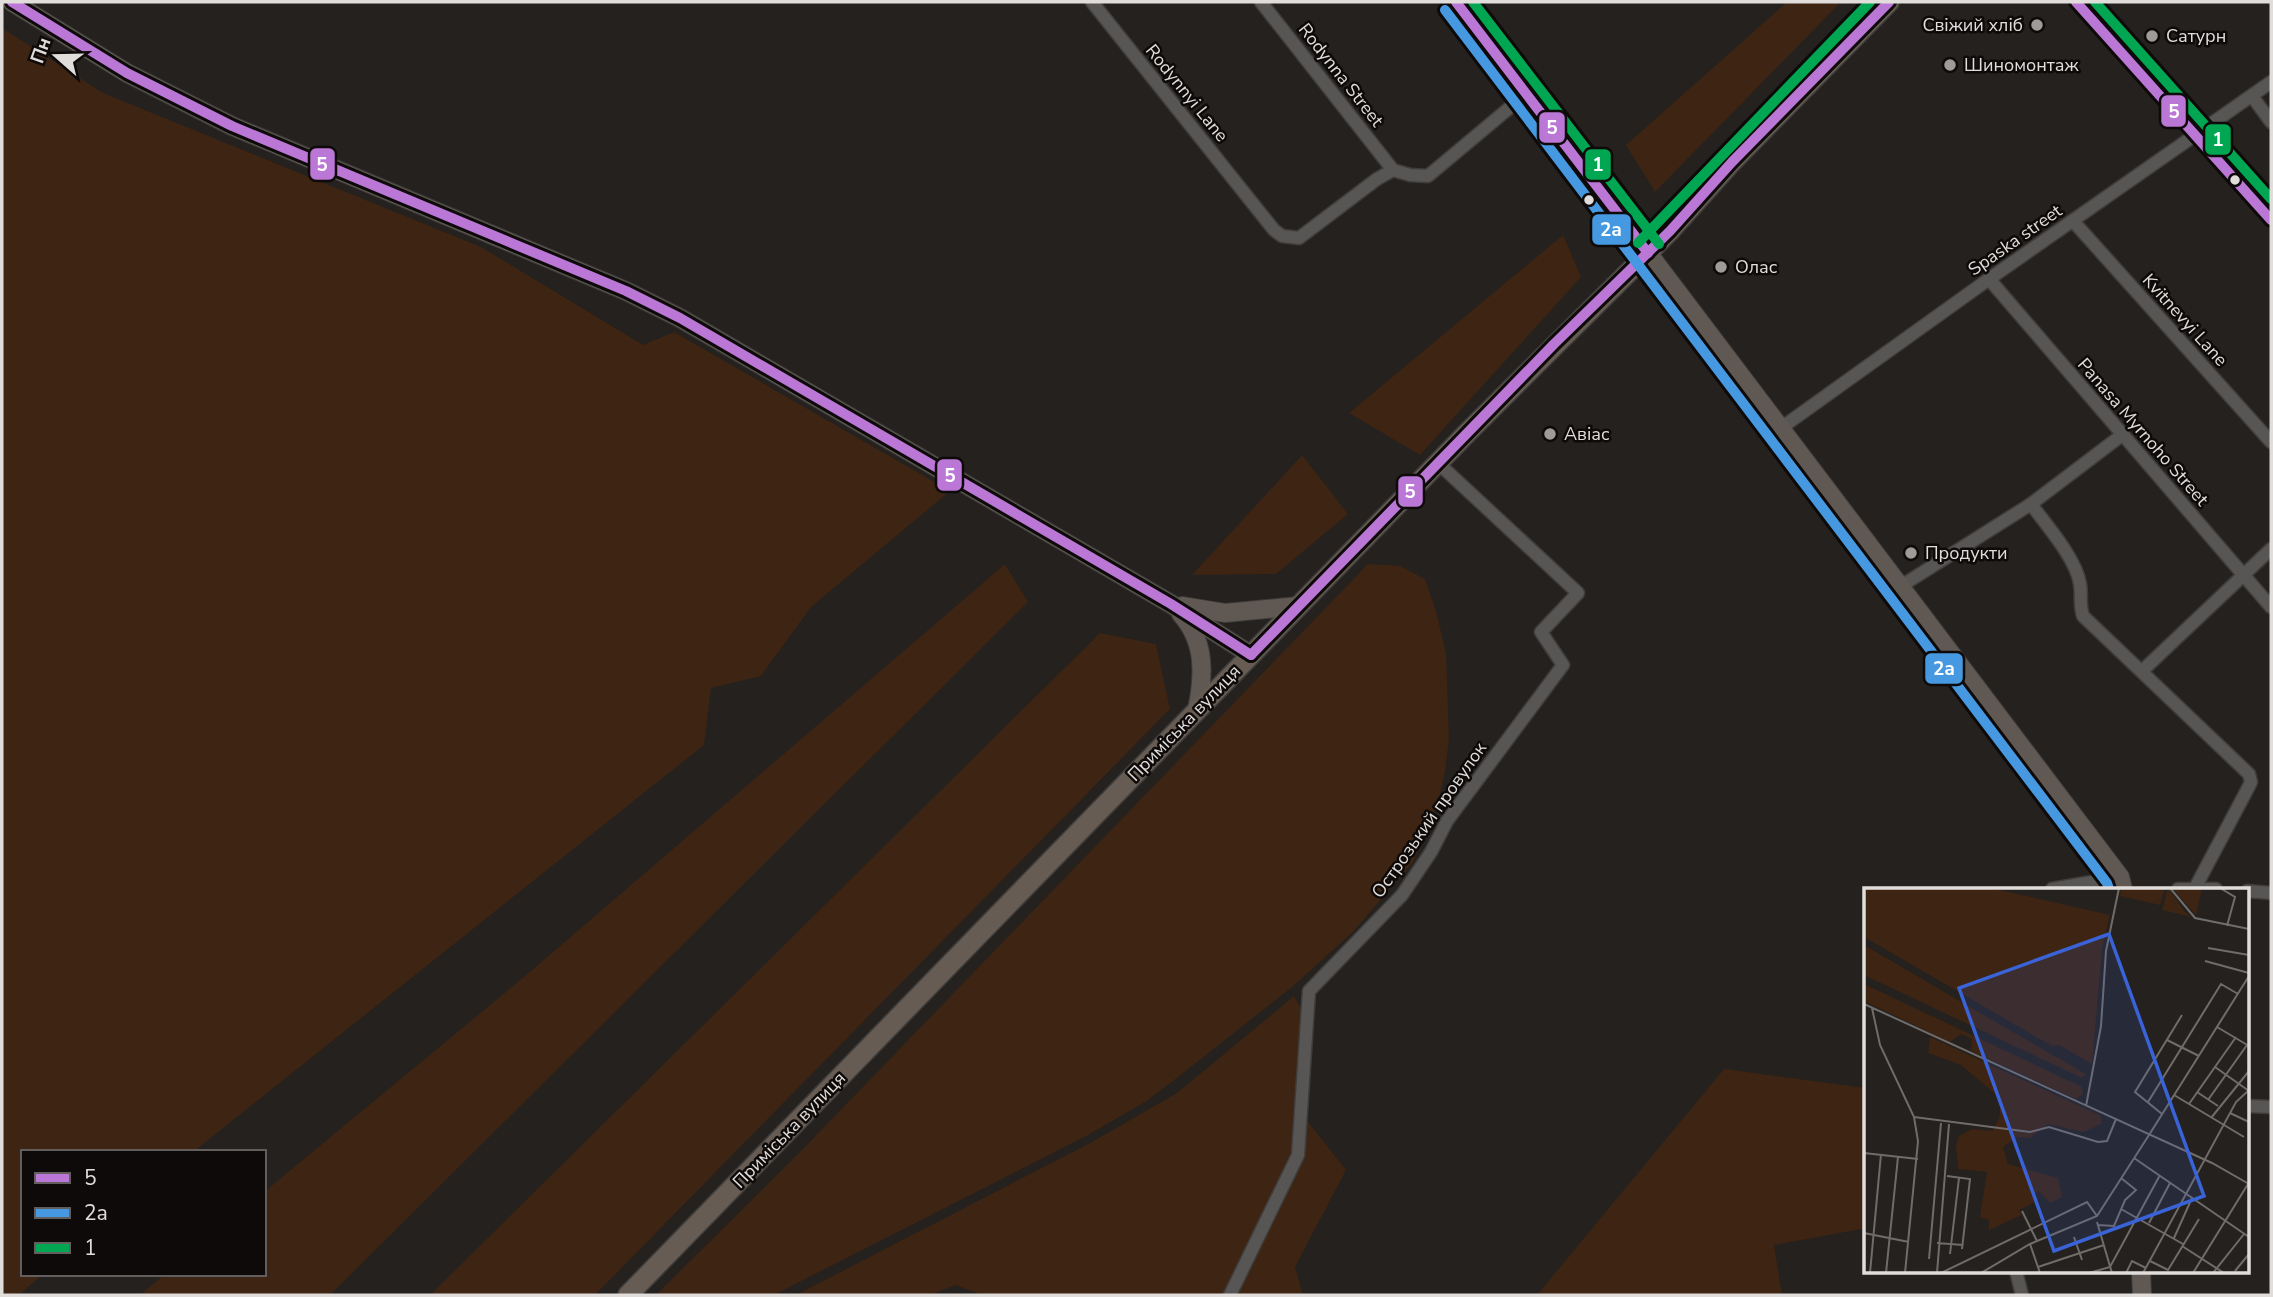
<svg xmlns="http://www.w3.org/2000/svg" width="2273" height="1297" viewBox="0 0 2273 1297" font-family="'Nunito Sans',sans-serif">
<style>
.green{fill:#3d2413}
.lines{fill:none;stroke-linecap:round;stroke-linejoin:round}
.minor-casing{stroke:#3f3d3b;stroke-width:15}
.secondary-casing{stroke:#3f3d3b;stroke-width:20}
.primary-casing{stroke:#3f3d3b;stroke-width:22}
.minor{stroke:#585654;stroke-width:12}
.secondary{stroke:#605953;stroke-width:18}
.primary{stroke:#675c53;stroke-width:19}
.bus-1-casing{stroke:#0d0a09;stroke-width:16}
.bus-2-casing{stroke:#0d0a09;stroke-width:16}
.bus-3-casing{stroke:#0d0a09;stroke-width:16}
.bus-1{stroke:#ba77d6;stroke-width:10}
.bus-2{stroke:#4699e1;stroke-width:10}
.bus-3{stroke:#00a651;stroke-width:10}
.poi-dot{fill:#9f9b99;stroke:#0d0a09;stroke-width:2.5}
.bus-dot{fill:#e1dddb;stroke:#0d0a09;stroke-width:2.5}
.labels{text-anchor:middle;stroke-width:5;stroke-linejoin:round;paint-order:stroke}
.poi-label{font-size:18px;fill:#e1dddb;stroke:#0d0a09;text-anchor:start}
.street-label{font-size:18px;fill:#e1dddb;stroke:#0d0a09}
.inset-road{fill:none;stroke:#706c6a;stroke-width:2}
.view{fill:#3a63d8;fill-opacity:0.15;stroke:#3a63d8;stroke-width:3.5}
.inset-edge{fill:none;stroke:#e1dddb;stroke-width:3.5}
.line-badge{stroke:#0d0a09;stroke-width:2.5}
.badge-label{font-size:19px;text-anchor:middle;font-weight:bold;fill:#fff}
</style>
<rect width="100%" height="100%" fill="#24211e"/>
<g class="green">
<polygon points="1787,2 1841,2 1655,192 1626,145"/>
<polygon points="2,28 103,93 481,247 643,345 674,332 950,491 811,607 761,676 711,688 704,745 193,1152 23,1152 23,1274 43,1274 19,1295 2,1295"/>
<polygon points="1563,235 1581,277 1420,455 1349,413"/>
<polygon points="1302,455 1348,514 1276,574 1192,575"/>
<polygon points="1005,564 1028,602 330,1295 140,1295 165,1274 264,1274 264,1192 525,976"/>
<polygon points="1368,564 1400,566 1425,579 1436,611 1446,653 1449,739 1445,771 1438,804 1413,862 1353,932 1291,988 1168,1085 1145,1102 1088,1135 774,1295 656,1295 800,1152"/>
<polygon points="1100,633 1156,644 1170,709 595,1295 430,1295"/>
<polygon points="1294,996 1305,1016 1297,1108 1346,1170 1295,1267 1303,1295 983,1295 955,1285 931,1295 796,1295 1092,1142 1177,1093"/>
<polygon points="1724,1069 1865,1088 1865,1226 1862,1229 1774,1245 1782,1295 1537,1295"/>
</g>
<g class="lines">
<defs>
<g id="minor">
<polyline points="1092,2 1274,230 1282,236 1299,238 1377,179 1393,170 1410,175 1428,176 1526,94"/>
<polyline points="1261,2 1393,170"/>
<polyline points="1456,2 1648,253"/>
<polyline points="2076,2 2271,220"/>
<polyline points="2252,96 2271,122"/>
<polyline points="2073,221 2271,442"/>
<polyline points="1989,279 2271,607"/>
<polyline points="1781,428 1989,279 2271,82"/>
<polyline points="2031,504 2122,435"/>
<path d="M1901 586 2031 504C2046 525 2076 558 2080 584 2082 596 2079 603 2083 616L2249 774 2251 782 2247 790 2195 888"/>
<polyline points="2142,671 2271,549"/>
<polyline points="2052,889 2120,877"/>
<polyline points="2178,889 2216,889"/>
<polyline points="2247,891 2271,893"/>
<polyline points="2247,1106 2271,1107"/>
<polyline points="2016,1271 2022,1295"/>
<polyline points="1230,1295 1298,1155 1309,991 1402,895 1431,852 1447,821 1563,665 1541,632 1578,593 1438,463"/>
</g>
<g id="secondary">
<polyline points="12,2 127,73 232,126 626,291 680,318 1171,604 1251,655"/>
<polyline points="1648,253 2120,877 2123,889"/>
<polyline points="1182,606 1225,613 1299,606"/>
<path d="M1181 614C1206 642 1204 676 1197 710"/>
<polyline points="2141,1271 2142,1295"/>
</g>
<polyline id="primary" points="628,1295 1469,431 1670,231 1732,162 1889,2"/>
</defs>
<use href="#minor" class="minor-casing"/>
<use href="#secondary" class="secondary-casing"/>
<use href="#primary" class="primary-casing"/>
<use href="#minor" class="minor"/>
<use href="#secondary" class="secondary"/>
<use href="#primary" class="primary"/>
<defs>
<g id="bus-1">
<polyline points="12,2 127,73 232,126 626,291 680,318 1171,604 1251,655"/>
<polyline points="1456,2 1648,253"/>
<polyline points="2076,2 2271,220"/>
<polyline points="1251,655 1554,344 1670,231 1732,162 1889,2"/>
</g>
<polyline id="bus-2" points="1445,10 2107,883 2109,889"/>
<g id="bus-3">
<polyline points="1473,2 1659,244"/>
<polyline points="2095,2 2271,199"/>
<polyline points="1638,243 1870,2"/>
</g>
</defs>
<use href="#bus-1" class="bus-1-casing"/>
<use href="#bus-2" class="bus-2-casing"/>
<use href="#bus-3" class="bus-3-casing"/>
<use href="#bus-1" class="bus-1"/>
<use href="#bus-2" class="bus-2"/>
<use href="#bus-3" class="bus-3"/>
</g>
<g class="poi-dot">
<circle cx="2037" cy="25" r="7"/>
<circle cx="2152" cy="36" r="7"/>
<circle cx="1950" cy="65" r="7"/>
<circle cx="1721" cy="267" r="7"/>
<circle cx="1550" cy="434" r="7"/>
<circle cx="1911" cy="553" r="7"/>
</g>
<g class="bus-dot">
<circle cx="2235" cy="180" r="6"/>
<circle cx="1589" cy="200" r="6"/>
</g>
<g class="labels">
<g class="poi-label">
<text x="2023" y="31" text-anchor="end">Свіжий хліб</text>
<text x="2166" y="42">Сатурн</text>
<text x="1964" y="71">Шиномонтаж</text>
<text x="1735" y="273">Олас</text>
<text x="1564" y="440">Авіас</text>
<text x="1925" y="559">Продукти</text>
</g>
<g class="street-label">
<text transform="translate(1341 75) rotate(52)" y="6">Rodynna Street</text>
<text transform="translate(1187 93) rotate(51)" y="6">Rodynnyi Lane</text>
<text transform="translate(2015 240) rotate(-35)" y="6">Spaska street</text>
<text transform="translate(2185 320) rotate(48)" y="6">Kvitnevyi Lane</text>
<text transform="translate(2143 432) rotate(49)" y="6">Panasa Myrnoho Street</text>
<text transform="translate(1184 723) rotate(-46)" y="6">Приміська вулиця</text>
<text transform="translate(1429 820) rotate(-55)" y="6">Острозький провулок</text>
<text transform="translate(789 1130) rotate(-46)" y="6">Приміська вулиця</text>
</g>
</g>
<g transform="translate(1864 888)">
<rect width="385" height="385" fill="#24211e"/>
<path d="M0 0H127L246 27 238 61 228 176 195 157 188 158 0 49ZM257 0H301L296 17 256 8ZM304 0 320 23 327 29 298 22ZM308 0H338L332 27ZM0 57 154 147 222 186 218 190 0 87ZM0 96 218 199 219 206 212 211 107 163 108 151 97 146 86 154 0 113ZM66 149 237 228 238 235 220 244 184 236 166 250 153 249 139 259 144 276 194 290 198 309 186 315 175 303 169 307 173 313 155 322 158 327 125 342V332L116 329 123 284 94 281 92 257 95 248 108 241 129 243 136 227V210L97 177 64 165Z" fill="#3d2413"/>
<path class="inset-road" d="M306 0 331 30 385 41M356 0 371 9 363 38M344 60 385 67M341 73 385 85M0 116 348 275 385 296M8 120 16 157 50 229 54 253 41 385M353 139 385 158M303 152 335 168M351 179 385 203M333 204 354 218M310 207 380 249M344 212 383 157M284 214 357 96 374 106M325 216 372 149M222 218 237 138 242 63 255 0M366 225 385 234M298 226 271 204 318 127M50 229 166 244 185 239 234 254 243 253 252 231M347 230 385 183M285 247 385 88M0 265 54 271M270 270 385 349M83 288 106 291 98 361M257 321 319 356M158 323 173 353M233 334 248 385M285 335 306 295M234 337 250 338 261 312 272 302 257 290M0 345 45 354M210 349 218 372M310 350 328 310M73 355 99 357M166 356 176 385M318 358 360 385M86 366 95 290M65 371 77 235M286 373 304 382 335 331M174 379 240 357M371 383 385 366M6 385 17 266M22 385 34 269M73 385 85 236M77 385 223 314 233 328M117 385 166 356 233 328 285 247M225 385 246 379 296 287M262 385 268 373 282 380M279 385 372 214 385 202M329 385 384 296M349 385 380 346"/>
<path class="view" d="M245 46 340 308 190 363 95 100Z"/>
<rect width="385" height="385" class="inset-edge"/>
</g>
<g class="line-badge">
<rect x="2160" y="94" width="27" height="34" rx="7" fill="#ba77d6"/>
<rect x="1538" y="111" width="28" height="33" rx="7" fill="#ba77d6"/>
<rect x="2204" y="123" width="28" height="33" rx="7" fill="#00a651"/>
<rect x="309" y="147" width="27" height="34" rx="7" fill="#ba77d6"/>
<rect x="1584" y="148" width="28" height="33" rx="7" fill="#00a651"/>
<rect x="1591" y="213" width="41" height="33" rx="7" fill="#4699e1"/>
<rect x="936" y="458" width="27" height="34" rx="7" fill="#ba77d6"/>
<rect x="1397" y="475" width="27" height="33" rx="7" fill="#ba77d6"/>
<rect x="1924" y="652" width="40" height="33" rx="7" fill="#4699e1"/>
</g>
<g class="badge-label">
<text x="2174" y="118">5</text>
<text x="1552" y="134">5</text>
<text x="2218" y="146">1</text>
<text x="322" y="171">5</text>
<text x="1598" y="171">1</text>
<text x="1611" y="236">2а</text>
<text x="950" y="482">5</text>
<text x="1410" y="498">5</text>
<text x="1944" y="675">2а</text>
</g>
<rect width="2273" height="1297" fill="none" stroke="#e1dddb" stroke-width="7"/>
<rect x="21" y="1150" width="245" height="126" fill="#0d0a09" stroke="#625e5d" stroke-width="2"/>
<rect x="35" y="1173" width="35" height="10" fill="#ba77d6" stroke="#625e5d" stroke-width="2"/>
<text x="84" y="1185" font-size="21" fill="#e1dddb">5</text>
<rect x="35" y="1208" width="35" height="10" fill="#4699e1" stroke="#625e5d" stroke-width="2"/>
<text x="84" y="1220" font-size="21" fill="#e1dddb">2а</text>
<rect x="35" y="1243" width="35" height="10" fill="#00a651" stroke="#625e5d" stroke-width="2"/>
<text x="84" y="1255" font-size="21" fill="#e1dddb">1</text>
<g transform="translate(56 56) rotate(290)" stroke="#0d0a09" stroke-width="5" paint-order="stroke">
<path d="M0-5L12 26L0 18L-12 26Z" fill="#e1dddb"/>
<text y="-10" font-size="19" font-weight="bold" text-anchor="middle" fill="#e1dddb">Пн</text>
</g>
</svg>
